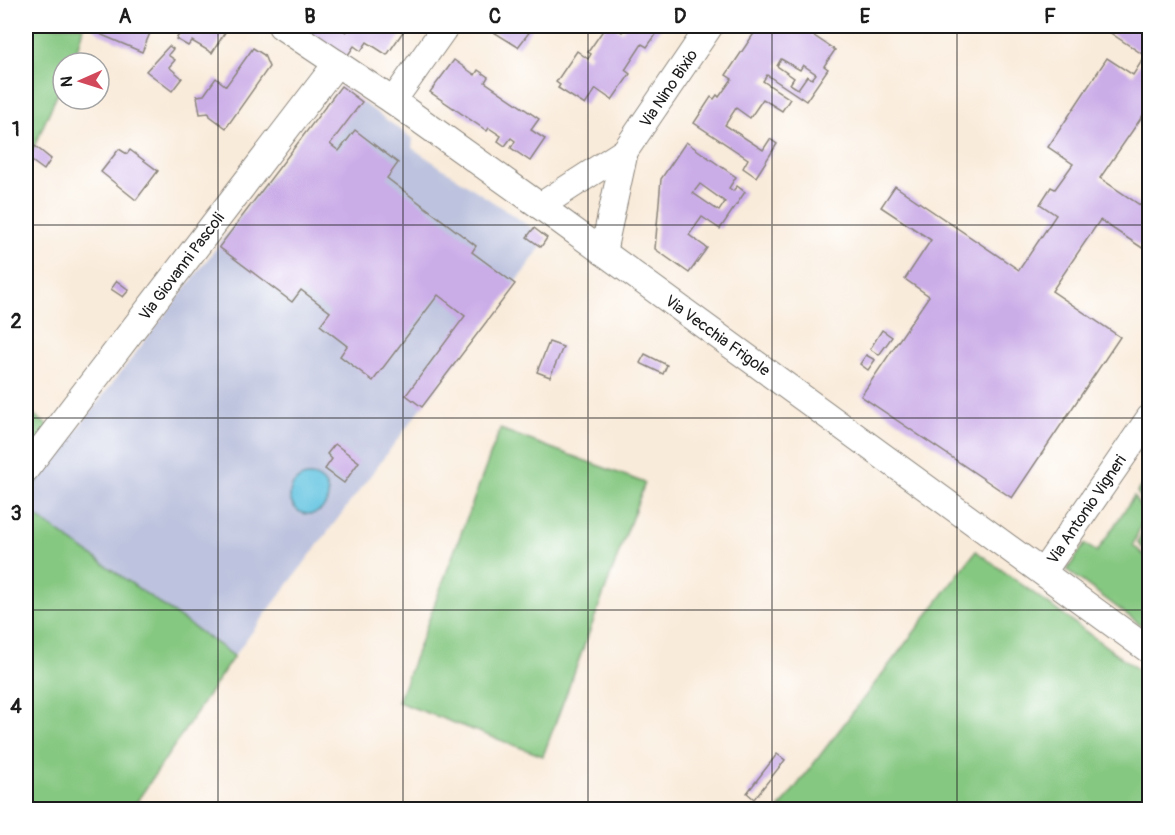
<svg xmlns="http://www.w3.org/2000/svg" width="1175" height="835" viewBox="0 0 1175 835" font-family="Pangolin,sans-serif">
<style>
.industrial{fill:#bdc3de}
.green{fill:#85c881;stroke:#50724e;stroke-width:1.5}
.water{fill:#63c4e1;stroke:#40707e;stroke-width:1.5}
.building{fill:#caace7;fill-rule:evenodd}
.lines{fill:none;stroke-linecap:round;stroke-linejoin:round}
.minor-casing{stroke:#8a847b;stroke-width:28}
.minor{stroke:#fff;stroke-width:26}
.grid{fill:none;stroke:#1c1c1c;stroke-width:1.5;stroke-opacity:0.55}
.labels{text-anchor:middle;stroke-width:4.5;stroke-linejoin:round;paint-order:stroke}
.street-label{font-size:16px;fill:#1c1c1c;stroke:#fff}
.neatline{fill:none;stroke:#1c1c1c;stroke-width:2}
.grid-label{font-size:20px;text-anchor:middle;font-weight:bold;fill:#1c1c1c}
</style>
<rect width="100%" height="100%" fill="#fff"/>
<filter id="ink" filterUnits="userSpaceOnUse"><feTurbulence type="fractalNoise" baseFrequency=".0167" numOctaves="2"/><feDisplacementMap in="SourceGraphic" scale="12" xChannelSelector="R" yChannelSelector="G"/><feConvolveMatrix kernelMatrix="1 2 1 2 8 2 1 2 1" color-interpolation-filters="sRGB"/></filter>
<filter id="wash" filterUnits="userSpaceOnUse"><feTurbulence type="fractalNoise" baseFrequency=".008" numOctaves="4" result="noise"/><feDisplacementMap in="SourceGraphic" scale="24" xChannelSelector="R" yChannelSelector="G"/><feGaussianBlur stdDeviation="1.35" result="paint"/><feColorMatrix in="noise" values="0 0 0 0 0 0 0 0 0 0 0 0 0 0 0 0 0 1.4 0 .05"/><feComposite in="paint" operator="in"/></filter>
<g filter="url(#wash)">
<rect width="100%" height="100%" fill="#f9ebda"/>
<polygon class="industrial" points="362,102 413,139 412,148 547,238 515,284 234,656 26,509 26,496 309,127 330,144"/>
<g class="green">
<polygon points="26,26 80,26 83,27 78,47 71,63 63,63 63,81 26,165"/>
<polygon points="26,409 68,441 26,496"/>
<polygon points="500,429 645,483 543,756 398,702"/>
<polygon points="1149,474 1150,508 1148,509 1137,492"/>
<polygon points="1134,496 1145,515 1133,545 1146,557 1149,571 1149,631 1067,570 1085,544 1097,552"/>
<polygon points="26,509 234,656 132,809 26,809"/>
<polygon points="1149,514 1149,555 1138,543"/>
<polygon points="976,551 1149,678 1149,809 779,809"/>
</g>
<circle class="water" cx="309" cy="495" r="19"/>
<g id="blocks">
<g class="building">
<polygon points="91,26 153,26 142,52 102,35"/>
<polygon points="185,26 229,26 212,53 192,41 188,46 176,39"/>
<polygon points="298,26 340,26 339,27 346,32 350,26 372,26 376,28 377,26 407,26 387,55 367,42 361,51 354,46 346,58"/>
<polygon points="484,26 534,26 518,47"/>
<polygon points="606,26 613,26 622,32 626,26 662,26 647,47 642,44 625,70 630,74 612,100 596,89 585,105 558,88 560,85 556,82 577,51 588,59 591,54 588,52"/>
<path d="M759 26H799L835 50 824 66 828 69 806 101 767 75 763 81 790 99 782 111 763 99 750 118 736 108 725 125 763 150 770 139 777 144 756 177 743 168 748 159 694 123 711 97 714 99 717 95 719 97 732 79 726 75ZM781 59 800 70 803 65 816 74 812 79 807 76 798 89 790 84 794 78 777 66Z"/>
<polygon points="1100,26 1150,26 1150,105 1100,178 1150,212 1150,253 1100,220 1052,291 1120,337 1012,498 861,396 929,296 905,279 931,240 881,207 895,186 1019,270 1056,215 1040,204 1051,187 1055,189 1073,164 1048,147 1107,58 1133,75 1145,56"/>
<polygon points="169,46 173,49 168,55 175,60 169,67 182,78 172,91 146,71"/>
<polygon points="253,48 264,55 269,67 226,128 210,116 209,113 200,114 197,96 204,95 216,78 226,86"/>
<polygon points="454,60 475,75 478,70 488,77 485,82 539,119 531,130 545,139 530,161 511,148 515,141 511,138 505,146 498,141 501,136 489,128 487,131 430,92"/>
<polygon points="341,86 362,102 330,144 339,151 355,130 398,163 387,178 476,246 472,252 515,284 422,407 406,395 465,316 438,295 373,381 340,356 347,346 320,325 330,312 301,290 292,302 219,247"/>
<path d="M686 142 736 177 729 188 733 191 737 186 745 192 720 229 702 217 689 235 707 248 689 273 655 249 661 179ZM700 184 725 202 719 211 693 193Z"/>
<polygon points="35,146 51,159 44,170 29,159"/>
<polygon points="119,149 127,154 130,150 158,171 136,200 101,172"/>
<polygon points="534,228 547,238 541,247 527,237"/>
<polygon points="117,281 129,290 123,297 111,289"/>
<polygon points="882,330 892,337 879,355 870,349"/>
<polygon points="549,342 563,347 550,377 537,372"/>
<polygon points="645,354 667,365 663,374 640,363"/>
<polygon points="866,355 875,360 868,370 860,364"/>
<polygon points="335,444 359,462 344,483 325,469 332,459 327,454"/>
<polygon points="777,754 785,760 754,799 747,793"/>
</g>
</g>
</g>
<g filter="url(#ink)">
<use href="#blocks" fill-opacity="0" stroke="#8a847b" stroke-width="1.5"/>
<g class="lines">
<defs>
<g id="minor">
<polyline points="281,26 393,101 540,206 1150,651"/>
<polyline points="393,101 446,26"/>
<polyline points="540,206 625,151"/>
<polyline points="603,252 625,151 710,26"/>
<polyline points="26,469 337,63"/>
<polyline points="1043,572 1150,417"/>
</g>
</defs>
<use href="#minor" class="minor-casing"/>
<use href="#minor" class="minor"/>
</g>
</g>
<path class="grid" d="M218 26V810M403 26V810M588 26V810M772 26V810M957 26V810M26 225H1150M26 418H1150M26 610H1150"/>
<g class="labels">
<g class="street-label">
<text transform="translate(668 88) rotate(-56)" y="6">Via Nino Bixio</text>
<text transform="translate(181 266) rotate(-53)" y="6">Via Giovanni Pascoli</text>
<text transform="translate(718 335) rotate(36)" y="6">Via Vecchia Frigole</text>
<text transform="translate(1086 509) rotate(-56)" y="6">Via Antonio Vigneri</text>
</g>
</g>
<rect width="1175" height="835" fill="none" stroke="#fff" stroke-width="66"/>
<g transform="translate(81 81) rotate(267)"><circle r="28" fill="#ffffff" stroke="#a4a4a4" stroke-width="1.5"/>
<path d="M0-4.5L10 22L0 15L-10 22Z" fill="#d1495b"/>
<text y="-9" font-size="16" font-weight="bold" text-anchor="middle" fill="#1c1c1c">N</text>
</g>
<rect x="33" y="33" width="1109" height="769" class="neatline"/>
<g class="grid-label">
<text x="125" y="23">A</text>
<text x="310" y="23">B</text>
<text x="495" y="23">C</text>
<text x="680" y="23">D</text>
<text x="865" y="23">E</text>
<text x="1050" y="23">F</text>
<text x="16" y="136">1</text>
<text x="16" y="328">2</text>
<text x="16" y="520">3</text>
<text x="16" y="713">4</text>
</g>
</svg>
